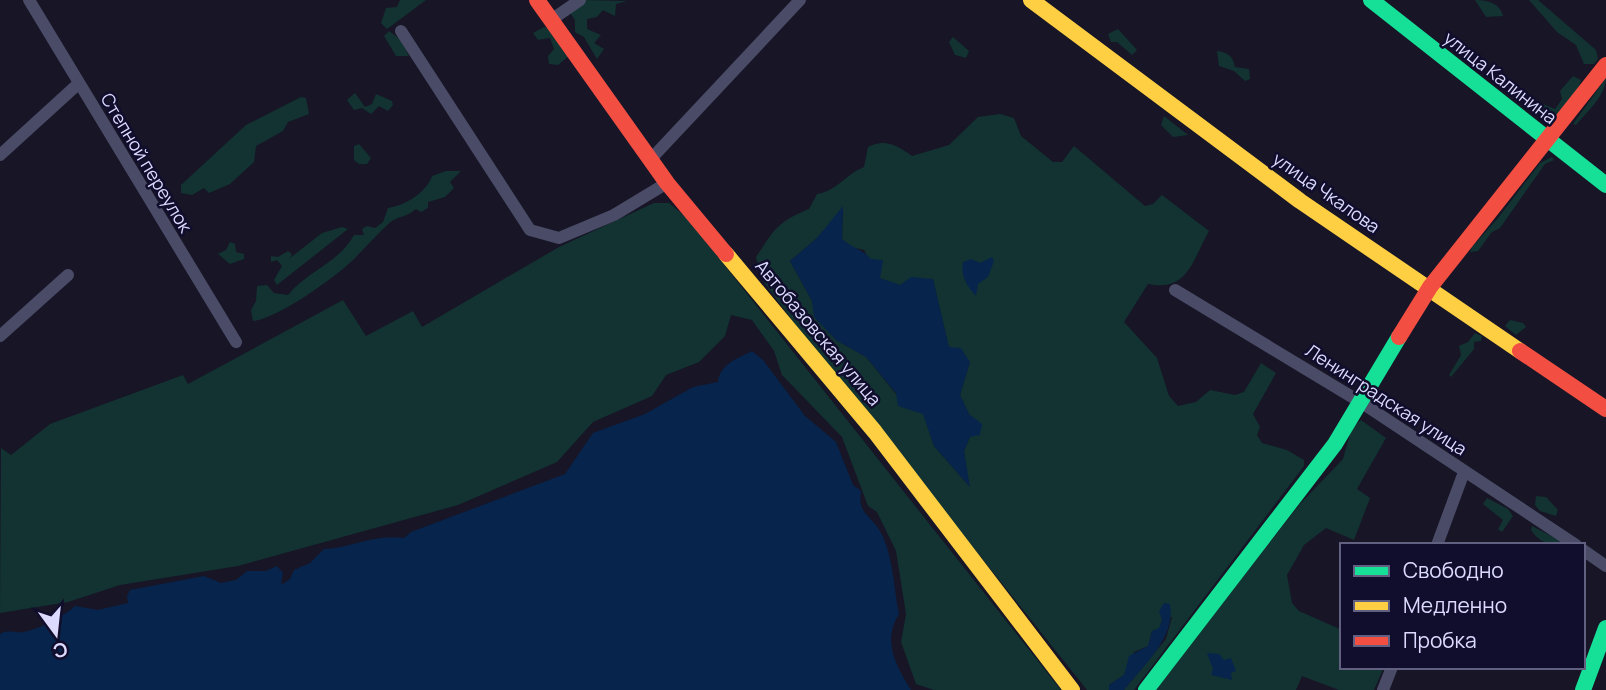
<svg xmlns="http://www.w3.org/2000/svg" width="1606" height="690" viewBox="0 0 1606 690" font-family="Manrope,sans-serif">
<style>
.green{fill:#123331;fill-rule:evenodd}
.water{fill:#07254c}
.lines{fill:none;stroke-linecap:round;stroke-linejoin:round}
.street{stroke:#4a4b67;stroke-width:12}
.fast{stroke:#16e098;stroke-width:16}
.slow{stroke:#ffcf43;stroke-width:16}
.jam{stroke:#f24e42;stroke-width:16}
.labels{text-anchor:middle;stroke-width:5;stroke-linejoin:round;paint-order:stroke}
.street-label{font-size:18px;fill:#dcdbff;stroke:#110e2d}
</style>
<rect width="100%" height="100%" fill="#171526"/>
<g class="green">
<polygon points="400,0 426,0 387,29 381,23 386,8 397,7"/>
<polygon points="583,0 627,1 616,4 615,16 603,10 597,17 587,19 587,29 601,35 594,43 604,49 597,59 584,37 575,32 575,20 570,13"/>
<path d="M1475 0C1487 0 1500 3 1503 16L1486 17Z"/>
<polygon points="1529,0 1538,0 1596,50 1598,59 1594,64 1584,64 1576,45 1557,32"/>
<polygon points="544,27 552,29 570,55 558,65 549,64 548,56 554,49 550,38 538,40 533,33"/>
<polygon points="1118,29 1137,50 1132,55 1117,42 1111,42 1108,34"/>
<polygon points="389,31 401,40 409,56 396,56 384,36"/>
<polygon points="953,37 969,51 966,58 955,55 949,42"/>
<path d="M1217 51C1227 52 1233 56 1235 67L1249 69 1250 79 1245 81 1234 71 1219 66Z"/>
<polygon points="1573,76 1581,80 1579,87 1555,119 1541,111 1535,114 1536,101 1555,109 1562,99 1560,91"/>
<path d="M1606 78C1606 95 1587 112 1576 125L1573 124Z"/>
<polygon points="355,93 365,107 372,104 376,94 392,101 393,105 388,111 379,106 371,114 362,108 354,110 347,100"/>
<polygon points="301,97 306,98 309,114 288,122 283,131 256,146 254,162 230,184 209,193 204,188 192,195 181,193 181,185 246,125"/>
<path d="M1000 114 1014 118 1021 136 1053 162H1062L1074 146 1145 206 1153 204 1162 195 1209 231C1192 261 1188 292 1148 284L1124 322 1157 358 1169 396 1178 406 1196 402 1210 390 1235 395 1244 392 1261 363 1276 373 1253 414 1260 427 1257 435 1262 443 1287 450 1304 460V466L1134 690H1124L1166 639 1172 617 1162 620 1159 629 1152 631 1148 646 1134 652 1124 675 1109 685V690H1087L794 323 763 281 756 257C774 230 777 222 809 209L817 194C837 191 846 174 864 167L868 147C885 138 898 146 912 156L949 145 978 117ZM843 208 842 239 851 247 864 250 879 278 900 285 933 279 949 348 970 362 960 395 969 414 970 437 964 451 969 486 934 446 923 413 896 394 866 357 836 340 815 317 812 301 790 261 817 238Z"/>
<polygon points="1164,116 1188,135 1173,137 1161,125"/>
<polygon points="359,144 371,158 367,164 359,164 354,160 354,146"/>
<polygon points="1552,157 1554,160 1545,164 1500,228 1492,232 1478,251 1470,252 1472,247 1498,218 1540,163"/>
<path d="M446 171H461L450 182 454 188 445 197 428 202V208L421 212 416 209C405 218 402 215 392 221 387 224 360 253 354 259 336 277 277 319 253 321L251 310 256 301 257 286 267 285 274 293 288 295C307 271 339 263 354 235H364L362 229 367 226 375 228 383 222 388 208C406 205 426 193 432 176Z"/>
<polygon points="654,203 669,203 687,218 1061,690 934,690 916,684 901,642 906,614 896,551 877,512 868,506 842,437 782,375 774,351 752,320 731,315 725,336 699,362 666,375 652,396 593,422 557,462 458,505 238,566 120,585 68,602 0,613 1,448 11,455 50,424 183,375 188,384 343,300 366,336 413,311 422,327 559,247"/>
<polygon points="342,227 348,229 277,285 274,280 282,266 277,260 271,262 271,256 278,257 288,251 292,254 290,258 322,233"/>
<polygon points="230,242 235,244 236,252 244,254 244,259 230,264 218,254 226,250"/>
<polygon points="1510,320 1523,323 1526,327 1516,335 1505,326"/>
<polygon points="1475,333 1482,336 1481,341 1474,342 1474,349 1451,377 1449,375 1461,355 1459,346 1468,342"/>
<polygon points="1361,420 1386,438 1357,489 1370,498 1354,540 1326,528 1304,545 1287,575 1292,603 1299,611 1342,630 1342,667 1384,667 1374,690 1339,690 1302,676 1296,690 1155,690 1299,505 1343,459 1352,427"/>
<polygon points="1536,496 1546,497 1558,510 1556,516 1540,511 1535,505"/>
<polygon points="1487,498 1508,509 1513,516 1502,532 1498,529 1503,520 1483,504"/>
<path d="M1532 526 1563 542 1564 545C1549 545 1540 543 1531 530Z"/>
</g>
<g class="water">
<path d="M843 206 842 239C852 248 862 249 871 259L883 260 880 278 900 285 911 277 933 279 949 347 961 348 970 362 960 395 969 414 982 424 980 435 970 437 964 451 970 487 934 446 923 414 898 406 896 393 866 357 836 340 814 317 812 301 790 261 817 238Z"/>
<path d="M992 257 994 261 988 277 978 284 976 296C967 286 960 276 963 262L971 259 980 263Z"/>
<path d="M752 351 763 360 805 416 836 442 853 485 861 491C857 515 872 515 881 533 893 555 894 589 899 614 882 641 896 666 911 690H0V634C8 629 14 633 23 632 38 630 64 616 75 606L98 610 128 603 127 596 130 590 204 576 221 583 236 580 247 571H266L277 566 283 573 281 585 290 579 294 570 310 563 324 549C353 548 372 534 404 538L411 532 565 474 593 433 645 414 693 387 718 382C720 364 737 359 752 351Z"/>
<path d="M1164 603 1170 604C1176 637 1144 665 1124 690H1109V685L1124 675 1129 656 1148 646 1152 631 1159 628 1162 620 1159 611Z"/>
<polygon points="1207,653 1219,654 1224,660 1231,658 1236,671 1231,673 1232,680 1211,675 1213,669"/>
</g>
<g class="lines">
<g class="street">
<polyline points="29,0 236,342"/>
<polyline points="551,20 580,0"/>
<polyline points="401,31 530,230 559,238 614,215 667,183"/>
<polyline points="0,155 78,84"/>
<polyline points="650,160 800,0"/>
<polyline points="1175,290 1362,403 1576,545"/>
<polyline points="0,336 68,275"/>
<polyline points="1437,545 1464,472"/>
<polyline points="1583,550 1606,566"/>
<polyline points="1383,690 1392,667"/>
</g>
<g class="fast">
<polyline points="1371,0 1606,185"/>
<polyline points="1146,690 1335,444 1399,337"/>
<polyline points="1583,690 1606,628"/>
</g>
<g class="slow">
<polyline points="1031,0 1300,201 1520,351"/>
<polyline points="726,254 875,432 1072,690"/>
</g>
<g class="jam">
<polyline points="537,0 667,183 726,254"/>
<polyline points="1399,337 1430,287 1606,65"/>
<polyline points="1520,351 1606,409"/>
</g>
</g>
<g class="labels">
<g class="street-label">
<text transform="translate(1500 78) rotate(38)" y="6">улица Калинина</text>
<text transform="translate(146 163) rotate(59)" y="6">Степной переулок</text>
<text transform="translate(1326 193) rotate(35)" y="6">улица Чкалова</text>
<text transform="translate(818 333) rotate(50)" y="6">Автобазовская улица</text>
<text transform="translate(1386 400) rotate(33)" y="6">Ленинградская улица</text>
</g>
</g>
<rect x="1340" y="543" width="245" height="126" fill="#110e2d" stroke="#626081" stroke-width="2"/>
<rect x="1354" y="566" width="35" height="10" fill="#16e098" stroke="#626081" stroke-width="2"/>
<text x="1403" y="578" font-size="21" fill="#dcdbff">Свободно</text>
<rect x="1354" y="601" width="35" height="10" fill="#ffcf43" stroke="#626081" stroke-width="2"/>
<text x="1403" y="613" font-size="21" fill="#dcdbff">Медленно</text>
<rect x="1354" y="636" width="35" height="10" fill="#f24e42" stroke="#626081" stroke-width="2"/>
<text x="1403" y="648" font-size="21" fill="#dcdbff">Пробка</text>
<g transform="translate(56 634) rotate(165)" stroke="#110e2d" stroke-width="5" paint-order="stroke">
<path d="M0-5L12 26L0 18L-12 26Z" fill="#dcdbff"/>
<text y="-10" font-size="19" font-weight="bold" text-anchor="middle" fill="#dcdbff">С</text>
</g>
</svg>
